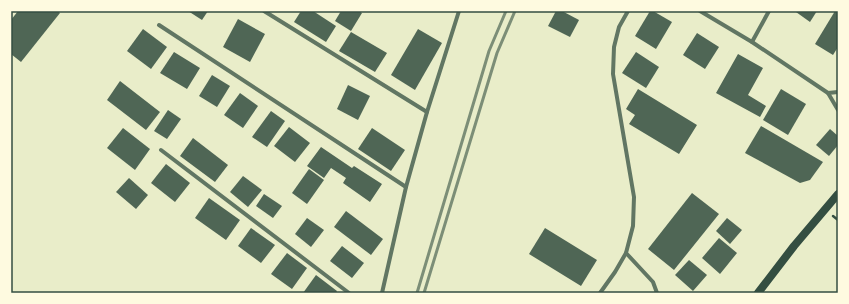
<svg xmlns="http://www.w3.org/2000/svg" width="849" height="304" viewBox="0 0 849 304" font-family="Cabin,sans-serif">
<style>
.building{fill:#4f6655}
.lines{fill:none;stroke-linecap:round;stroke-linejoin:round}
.path{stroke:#344e41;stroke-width:2.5}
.minor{stroke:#617663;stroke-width:4}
.secondary{stroke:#344e41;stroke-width:8}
.rail{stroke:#7c8e77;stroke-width:3}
.neatline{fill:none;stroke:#344e41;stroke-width:1.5}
</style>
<rect width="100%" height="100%" fill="#e9edc9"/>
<g class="building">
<polygon points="18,11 58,11 60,13 21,62 11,54 11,20"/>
<polygon points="188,11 208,11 202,20"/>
<polygon points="301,11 313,11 336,26 326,42 294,22"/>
<polygon points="341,11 359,11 362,13 351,31 335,21"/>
<polygon points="556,11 562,11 579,20 570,37 548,26"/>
<polygon points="650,11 653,11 672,22 656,49 635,36"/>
<polygon points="797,11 817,11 810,22 796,12"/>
<polygon points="835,11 838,11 838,47 833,55 815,44"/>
<polygon points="238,19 265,34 250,62 223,47"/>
<polygon points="143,29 167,47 151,69 127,51"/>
<polygon points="418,29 442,43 415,90 391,75"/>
<polygon points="351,32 387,53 375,72 339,51"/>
<polygon points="697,33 719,47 705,69 683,55"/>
<polygon points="174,52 200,68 187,89 160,73"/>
<polygon points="636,52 659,67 646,88 622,73"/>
<polygon points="738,54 763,68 748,95 766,106 760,117 716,93"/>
<polygon points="212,75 230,86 217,107 199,96"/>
<polygon points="120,81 160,112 146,130 107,100"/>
<polygon points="348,85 370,96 358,120 337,109"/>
<polygon points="638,89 697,125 679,154 629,124 635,115 626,109"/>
<polygon points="781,89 806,104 788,135 763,120"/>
<polygon points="240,93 258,106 243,128 224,115"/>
<polygon points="168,110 181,119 167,139 154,131"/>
<polygon points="271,111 285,121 267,147 252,137"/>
<polygon points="761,126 823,162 810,180 800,183 745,153"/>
<polygon points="289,127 310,143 295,162 274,146"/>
<polygon points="123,128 150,149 135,170 107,148"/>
<polygon points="372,128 405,150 391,171 358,149"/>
<polygon points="830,129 838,136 838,145 829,156 816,145"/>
<polygon points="193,138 228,165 215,182 180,156"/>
<polygon points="321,147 352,168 354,166 382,184 370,202 343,183 346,178 331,168 324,178 307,166"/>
<polygon points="166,164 190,183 175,202 151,183"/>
<polygon points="309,169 324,180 307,204 292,193"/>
<polygon points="243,176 262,190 248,207 230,192"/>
<polygon points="129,178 148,195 136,209 116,192"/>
<polygon points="692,193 719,214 674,270 648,249"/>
<polygon points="264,194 282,206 273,218 256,206"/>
<polygon points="209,198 240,220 226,240 195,218"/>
<polygon points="346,211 383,239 371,255 334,227"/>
<polygon points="307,218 324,230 311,247 295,234"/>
<polygon points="727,218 742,230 730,244 716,231"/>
<polygon points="251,228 275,245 261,263 238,246"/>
<polygon points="545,228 597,260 581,286 529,254"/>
<polygon points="719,238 737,253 720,274 702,258"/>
<polygon points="342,246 364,263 352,278 330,261"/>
<polygon points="287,253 307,268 292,289 271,274"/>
<polygon points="689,260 707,275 693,291 675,275"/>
<polygon points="316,275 337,291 336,293 303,293"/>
</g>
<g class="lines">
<polyline class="path" points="833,216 838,220"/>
<g class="minor">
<polyline points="264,11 427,112"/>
<polyline points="628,11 619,27 614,47 613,74 634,197 633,226 626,253 653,282 657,293"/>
<polyline points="700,11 752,42 828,93 838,110"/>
<polyline points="159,25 406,187"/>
<polyline points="752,42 769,11"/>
<polyline points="828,93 838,92"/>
<polyline points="161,150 349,293"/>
<polyline points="382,293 406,187 427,112 459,11"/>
<polyline points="600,293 615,272 626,253"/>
</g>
<polyline class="secondary" points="758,293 794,246 838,194"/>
<g class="rail">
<polyline points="417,293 489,51 506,11"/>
<polyline points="424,293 497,53 515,11"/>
</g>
</g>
<rect width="849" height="304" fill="none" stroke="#fefae0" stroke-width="24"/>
<rect x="12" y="12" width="825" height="280" class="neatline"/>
</svg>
